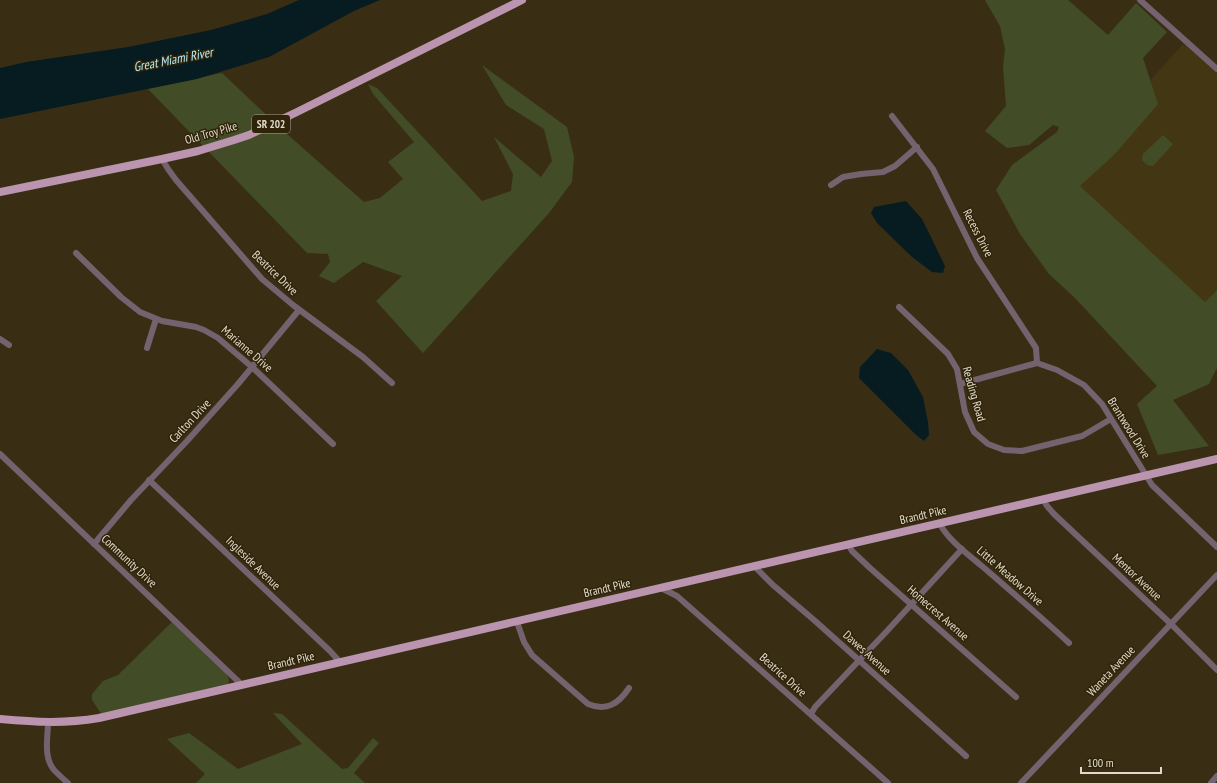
<svg xmlns="http://www.w3.org/2000/svg" width="1217" height="783" viewBox="0 0 1217 783" font-family="'PT Sans Narrow',sans-serif">
<style>
.built{fill:#433613}
.green{fill:#424d27}
.water{fill:#071c20}
.lines{fill:none;stroke-linecap:round;stroke-linejoin:round}
.minor{stroke:#75626f;stroke-width:6}
.major{stroke:#bb94af;stroke-width:8}
.labels{text-anchor:middle;stroke-width:3;stroke-linejoin:round;paint-order:stroke}
.shield{fill:#2f2409;stroke:#aca391;stroke-width:1}
.shield-label{font-size:11px;font-weight:bold;fill:#e1dacb}
.street-label{font-size:12px;fill:#e1dacb;stroke:#2f2409}
.water-label{font-size:13px;font-style:italic;fill:#b2eaf7;stroke:#2f2409}
</style>
<rect width="100%" height="100%" fill="#392e14"/>
<polygon class="built" points="1186,41 1217,69 1217,290 1205,302 1064,176"/>
<g class="green">
<polygon points="985,0 1068,0 1108,35 1136,3 1167,32 1143,58 1158,104 1115,154 1080,186 1205,302 1217,290 1217,368 1209,384 1173,400 1209,446 1158,455 1137,404 1157,386 1075,298 1049,274 1020,234 996,190 1012,165 1057,132 1059,127 1053,125 1029,145 1007,148 985,131 1006,106 1003,67 1005,49 1000,26"/>
<polygon points="482,65 567,127 574,157 572,182 549,213 423,353 376,301 402,276 363,262 334,283 319,276 330,262 328,254 307,253 147,88 222,73 279,127 364,202 380,198 403,179 388,162 414,142 373,94 368,84 377,88 482,201 511,191 513,174 494,137 541,177 552,161 544,129 506,105"/>
<polygon points="1163,135 1173,144 1153,166 1147,165 1142,160 1143,154"/>
<path d="M172 622 224 670C228 676 231 679 227 686L102 715 92 700V694L103 681 118 675Z"/>
<polygon points="273,713 282,714 342,769 348,768 373,738 379,743 354,773 365,783 196,783 205,774 167,739 189,733 238,769 302,744"/>
</g>
<g class="water">
<polygon points="299,0 380,0 354,11 269,57 197,79 0,119 0,68 26,62 128,47 211,30 267,14"/>
<polygon points="906,201 922,219 929,233 945,266 943,273 932,272 912,257 877,223 871,213 874,207"/>
<polygon points="877,349 891,353 908,370 923,397 928,422 929,435 924,441 916,435 859,378 860,367"/>
</g>
<g class="lines">
<g class="minor">
<polyline points="1140,0 1217,69"/>
<polyline points="892,116 933,169 977,258 1036,348 1037,363"/>
<polyline points="162,159 168,169 176,180 262,279 293,305 363,357 392,383"/>
<polyline points="831,185 843,177 861,174 883,172 895,166 917,147"/>
<polyline points="76,253 121,297 140,312 162,321 196,327 204,330 218,338 252,367 333,444"/>
<polyline points="899,307 948,354 957,369 965,412 974,432 988,444 1004,450 1022,451 1082,436 1111,419"/>
<polyline points="0,339 9,345"/>
<polyline points="147,348 156,319"/>
<polyline points="960,384 1037,363 1057,370 1084,385 1102,404 1152,485 1217,547"/>
<polyline points="0,454 242,685"/>
<polyline points="149,480 330,651 340,662"/>
<polyline points="1043,499 1047,506 1054,514 1171,624 1217,670"/>
<path d="M940 524C948 540 969 555 983 567 1012 592 1041 617 1069 643"/>
<polyline points="94,544 131,500 187,441 238,384 299,310"/>
<polyline points="848,544 852,551 870,568 1016,697"/>
<polyline points="754,566 773,585 814,620 966,756"/>
<polyline points="661,588 677,596 888,783"/>
<path d="M517 622 524 642 532 655 588 704C607 712 619 703 629 688"/>
<polyline points="811,714 815,707 887,631 962,549"/>
<path d="M48 722C48 737 43 757 54 770 58 774 63 779 68 783"/>
<polyline points="1021,783 1217,575"/>
<polyline points="1211,783 1217,776"/>
</g>
<g class="major">
<polyline points="0,192 162,159 198,151 234,140 249,135 297,112 522,0"/>
<path d="M0 719C35 722 64 724 99 718L1217 459"/>
</g>
</g>
<g class="labels">
<rect class="shield" x="252" y="115" width="38" height="18" rx="3"/>
<g class="shield-label">
<text x="271" y="128">SR 202</text>
</g>
<g class="street-label">
<text transform="translate(211 133) rotate(-16)" y="4">Old Troy Pike</text>
<text transform="translate(978 233) rotate(63)" y="4">Recess Drive</text>
<text transform="translate(275 273) rotate(44)" y="4">Beatrice Drive</text>
<text transform="translate(247 349) rotate(41)" y="4">Marianne Drive</text>
<text transform="translate(974 394) rotate(74)" y="4">Reading Road</text>
<text transform="translate(190 421) rotate(-47)" y="4">Carlton Drive</text>
<text transform="translate(1129 428) rotate(58)" y="4">Brantwood Drive</text>
<text transform="translate(923 515) rotate(-13)" y="4">Brandt Pike</text>
<text transform="translate(129 561) rotate(43)" y="4">Community Drive</text>
<text transform="translate(253 563) rotate(44)" y="4">Ingleside Avenue</text>
<text transform="translate(1010 576) rotate(41)" y="4">Little Meadow Drive</text>
<text transform="translate(1137 577) rotate(43)" y="4">Mentor Avenue</text>
<text transform="translate(607 588) rotate(-13)" y="4">Brandt Pike</text>
<text transform="translate(938 613) rotate(41)" y="4">Homecrest Avenue</text>
<text transform="translate(867 653) rotate(42)" y="4">Dawes Avenue</text>
<text transform="translate(291 661) rotate(-13)" y="4">Brandt Pike</text>
<text transform="translate(1111 671) rotate(-47)" y="4">Waneta Avenue</text>
<text transform="translate(783 675) rotate(42)" y="4">Beatrice Drive</text>
</g>
<g class="water-label">
<text transform="translate(173 59) rotate(-11)" y="5">Great Miami River</text>
</g>
</g>
<path d="M1081 767v6h80v-6" fill="none" stroke="#e1dacb" stroke-width="2"/>
<text x="1087" y="767" font-size="12" fill="#e1dacb" stroke="#2f2409" stroke-width="3" paint-order="stroke">100 m</text>
</svg>
